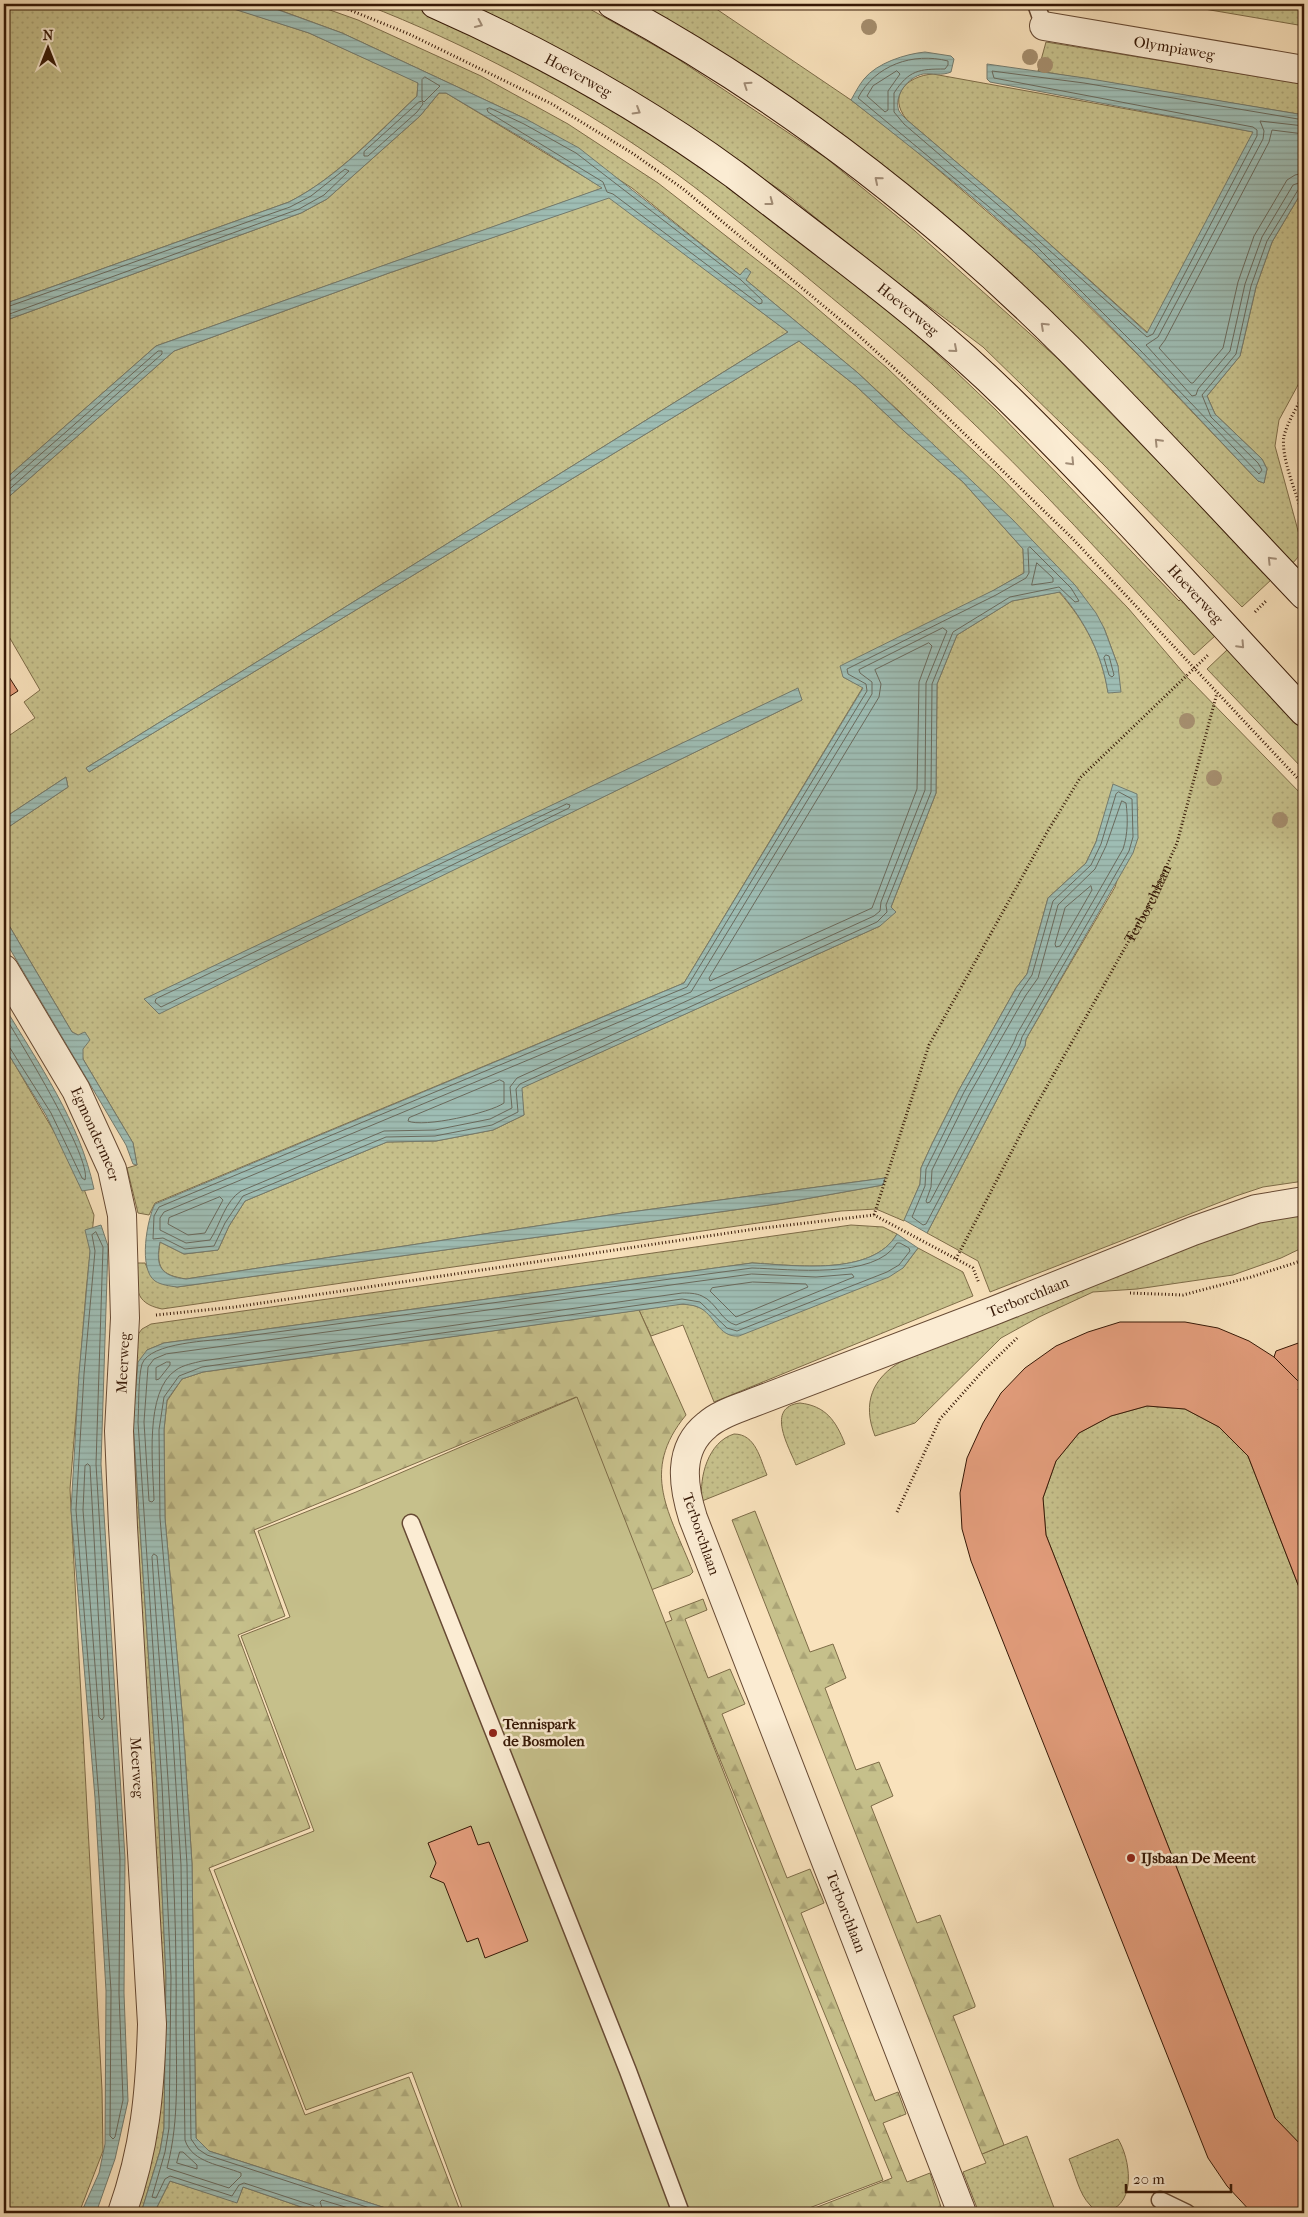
<svg xmlns="http://www.w3.org/2000/svg" width="1308" height="2217" viewBox="0 0 1308 2217" font-family="'IM FELL French Canon',serif">
<style>
.grass{fill:url(#grass-dots);stroke:#7e6c48;fill-rule:evenodd}
.forest{fill:url(#forest-firs);stroke:#7e6c48}
.park{fill:#c6c08b;stroke:#7e6c48}
.water{fill:url(#water-rules);stroke:#747b6e}
.lines{fill:none;stroke-linecap:round;stroke-linejoin:round}
.shore{stroke:#6a6a5d;stroke-width:1}
.building{fill:#e39d7c;stroke:#361806}
.lane-casing{stroke:#674a34;stroke-width:19}
.street-casing{stroke:#674a34;stroke-width:30}
.secondary-casing{stroke:#361806;stroke-width:30}
.path{stroke:#361806;stroke-width:3;stroke-dasharray:1 2.5;stroke-linecap:butt}
.lane{stroke:#fbecd3;stroke-width:16}
.street{stroke:#fbecd3;stroke-width:28}
.secondary{stroke:#fbecd3;stroke-width:28}
.tree{fill:#a58e6e}
.oneway{stroke:#a28d77}
.poi-dot{fill:#8f2418;stroke:#fbecd3;stroke-width:2}
.labels{text-anchor:middle;stroke-width:5;stroke-linejoin:round;paint-order:stroke}
.street-label{font-size:15px;fill:#361806;stroke:#fbecd3}
.poi-label{font-size:15px;font-weight:bold;fill:#361806;stroke:#fbecd3;text-anchor:start}
</style>
<defs>
<pattern id="grass-dots" width="8" height="8" patternUnits="userSpaceOnUse" patternTransform="scale(1.25)"><rect width="8" height="8" fill="#c6c08b"/><path d="M2 2h.1M6 6h.1" fill="none" stroke="#aba476" stroke-width="1.8" stroke-linecap="round"/></pattern>
<pattern id="forest-firs" width="22" height="20" patternUnits="userSpaceOnUse" patternTransform="scale(1.25)"><rect width="22" height="20" fill="#c6c08b"/><path d="M5 1l3.5 6h-7zM16 11l3.5 6h-7z" fill="#aba476"/></pattern>
<pattern id="water-rules" width="6" height="5" patternUnits="userSpaceOnUse" patternTransform="scale(1.25)"><rect width="6" height="5" fill="#9ebdb4"/><path d="M0 2.5h6" fill="none" stroke="#89a299"/></pattern>
</defs>
<rect width="100%" height="100%" fill="#f9e2bc"/>
<filter id="stains"><feTurbulence type="fractalNoise" baseFrequency=".004" numOctaves="4"/><feColorMatrix values="0 0 0 0 .2 0 0 0 0 .09 0 0 0 0 .02 0 0 0 .5 -.17"/></filter>
<radialGradient id="worn" r=".72"><stop offset=".6" stop-color="#630" stop-opacity="0"/><stop offset="1" stop-color="#630" stop-opacity=".3"/></radialGradient>
<g class="grass">
<path d="M4 4H220L309 33 415 81 418 83 417 96C377 133 338 177 289 202L4 304Z"/>
<path d="M263 4H313L358 20 481 76 568 124 658 183 798 292 887 368 998 474 1128 608 1187 677 1304 797V1181L1263 1187 1236 1196 990 1292 978 1261 927 1233 1025 1046 1026 1039 1115 887 1138 809 1114 785 1096 842 1086 863 1048 898 1027 974 1016 988 959 1090 932 1144 921 1168 920 1184 904 1221 876 1209 841 1211 162 1309C133 1303 137 1287 136 1263H145C150 1277 163 1285 177 1287L777 1204 883 1185 885 1178 623 1213 186 1279C160 1275 156 1267 160 1242L184 1254 218 1250 229 1226 245 1201 387 1142 436 1141 493 1130 524 1115 521 1088 880 926 891 907 936 793 937 684 957 635 1012 601 1059 592C1085 621 1102 654 1108 692L1118 666 1104 628 900 412 858 373 746 280 747 268 740 275 632 188 526 119 342 33Z"/>
<path d="M364 4H415L500 43 568 79 730 183 910 328 996 410 1179 601 1181 599 1215 636 1194 655C1115 568 1035 481 949 400 899 352 845 309 791 264 748 230 706 194 660 162 569 98 467 44 364 4Z"/>
<polygon points="464,4 581,4 675,57 826,158 915,231 1057,358 1272,579 1242,607 1104,465 983,347 866,259 789,196 642,97"/>
<polygon points="638,4 709,4 851,100 908,144 1032,250 1138,355 1258,481 1264,483 1267,469 1262,459 1215,414 1207,396 1240,356 1256,287 1272,242 1304,188 1304,374 1279,420 1275,446 1303,549 1300,555 1291,565 1103,370"/>
<polygon points="1175,4 1304,4 1304,26"/>
<polygon points="1046,42 1304,84 1304,115 1038,71"/>
<path d="M933 74 1254 132 1148 333 1009 207 907 120C887 96 906 76 933 74Z"/>
<polygon points="439,93 446,93 603,188 156,346 4,480 4,321 301,213 327,199 420,116"/>
<path d="M610 197 788 332 86 768 89 772 799 341 856 386 904 431 963 482 1023 549 1024 573 843 677 863 687 684 983 155 1203 149 1215 138 1213 127 1168 137 1165 133 1143 83 1059 78 1035 72 1032 4 917V830L68 787 66 777 4 818V739L35 718 24 702 40 690 4 628V501L174 351 389 273ZM797 689 802 700 159 1013 145 999Z"/>
<polygon points="1228,649 1304,731 1304,770 1207,669"/>
<polygon points="4,1046 77,1171 94,1215 86,1292 70,1489 102,2090 103,2151 79,2213 4,2213"/>
<path d="M1304 1214V1247L1281 1258 1233 1275 1137 1289 1093 1292 1039 1317 1001 1338 915 1423 875 1436C862 1403 872 1378 902 1361L1234 1230 1258 1222Z"/>
<path d="M851 1225 883 1227 897 1234C872 1277 794 1265 752 1263L164 1343 147 1350 133 1422 157 1785 163 1911 166 1977 164 2128 160 2151 141 2213H129L148 2145 127 1520 133 1341 142 1329 151 1324Z"/>
<path d="M918 1248 963 1272 973 1296 714 1402 683 1325 651 1336 639 1310C659 1308 686 1298 704 1310L903 1268Z"/>
<path d="M800 1403C826 1406 836 1421 845 1444L796 1465C789 1447 765 1407 800 1403Z"/>
<polygon points="1147,1406 1185,1409 1219,1427 1248,1456 1304,1600 1304,2148 1275,2118 1046,1535 1043,1498 1056,1461 1079,1433 1111,1416"/>
<path d="M734 1434C756 1434 760 1459 767 1475L702 1501C699 1477 708 1442 734 1434Z"/>
<polygon points="1027,2136 1056,2213 979,2213 963,2172 986,2163 982,2154"/>
<path d="M1118 2139C1130 2158 1137 2203 1108 2211 1101 2212 1094 2210 1090 2205 1079 2194 1075 2173 1069 2159Z"/>
<polygon points="170,2181 237,2202 243,2187 319,2213 154,2213"/>
</g>
<g class="forest">
<path d="M639 1310 686 1415C639 1472 670 1513 693 1572L690 1575 651 1590 576 1397 254 1530 285 1616 238 1635 310 1828 209 1868 305 2115 409 2077 461 2213H401L209 2151 196 2138 192 1864 183 1723 165 1518 164 1430 167 1401 182 1379 203 1372Z"/>
<polygon points="755,1511 810,1652 833,1644 846,1678 825,1688 856,1770 879,1762 893,1796 871,1806 917,1923 940,1915 975,2005 975,2007 953,2016 1004,2145 982,2154 732,1520"/>
<polygon points="703,1599 707,1610 685,1619 708,1678 730,1669 745,1704 722,1714 787,1878 810,1869 824,1903 801,1913 875,2101 898,2092 906,2114 883,2123 907,2182 930,2173 943,2213 802,2213 892,2178 664,1623 672,1620 669,1612"/>
</g>
<polygon class="park" points="577,1397 883,2180 796,2213 616,2213 615,2209 602,2213 464,2213 412,2072 306,2110 214,1870 314,1831 241,1636 290,1617 258,1531 356,1492"/>
<g class="water">
<path d="M218 4H262L342 33 526 119 579 148 740 275 746 268 751 272 746 280 858 373 1013 520 1075 585 1096 613 1104 628 1118 666 1121 692 1108 693C1102 654 1085 621 1060 592L1012 601 957 635 937 684 936 793 891 907 896 912 880 926 522 1088 524 1115 493 1130 436 1141 387 1142 245 1201 229 1226 218 1250 184 1254 160 1242C155 1267 161 1276 186 1279L623 1213 885 1178 883 1185 777 1204 177 1287C170 1286 161 1285 155 1281 138 1269 147 1219 155 1204L684 983 863 688 843 677 840 666 994 590 1024 573 1023 549 963 482 904 431 856 386 799 341 89 772 86 768 788 332 609 198 389 273 174 351 4 501V480L156 346 602 188 539 148 446 93H439L420 116 327 199 301 213 4 321V304L289 202C338 177 378 133 417 96L418 83 309 33Z"/>
<path d="M925 52 951 56 954 59 951 72C942 76 932 73 923 74 908 77 893 96 899 111 901 114 905 118 907 120L1009 207 1147 333 1253 132 990 82 987 79V64L1085 78 1304 115V188L1272 242 1256 287 1240 356 1207 396 1215 414 1262 459 1267 469 1264 483 1258 481C1184 403 1111 323 1032 250 975 197 912 148 851 100 855 93 859 85 864 79 877 63 905 54 925 52Z"/>
<polygon points="798,688 802,700 159,1014 144,999"/>
<polygon points="66,777 68,787 4,830 4,818"/>
<polygon points="1113,784 1137,794 1138,838 1133,853 1026,1039 1025,1046 927,1233 904,1220 920,1184 921,1168 932,1144 959,1090 1016,988 1027,974 1048,898 1086,863 1096,842"/>
<polygon points="4,917 72,1032 78,1035 85,1032 90,1040 83,1049 83,1059 133,1143 137,1165 133,1164 126,1145 4,939"/>
<path d="M4 1006C38 1063 80 1122 94 1189L82 1191 46 1115 4 1047Z"/>
<polygon points="101,1225 108,1246 101,1464 125,1858 124,1993 128,2101 115,2159 96,2213 81,2213 99,2173 105,2144 106,1991 95,1798 71,1510 79,1374 90,1251 85,1230"/>
<path d="M897 1234 918 1248 903 1268 889 1277 739 1336C718 1338 715 1314 698 1307 694 1305 688 1305 683 1304L203 1372 182 1379 167 1400 164 1430 165 1518 183 1723 192 1864 196 2138 209 2151 401 2213H319L243 2187 237 2203 170 2181 154 2213H141L160 2151 164 2128 166 1977 157 1785 133 1422 138 1362 147 1350 164 1343 752 1263C794 1265 872 1277 897 1234Z"/>
</g>
<g class="lines">
<g class="shore">
<polygon points="897,71 900,74 888,91 888,110 885,112 867,96 873,86"/>
<polygon points="425,77 440,86 424,102 422,100 422,80"/>
<polygon points="419,102 422,101 423,104 417,112 368,156 364,156 364,152"/>
<polygon points="490,108 524,124 576,153 741,280 762,300 762,303 759,304 613,194 607,192 603,182 488,112 487,109"/>
<path d="M1304 120 1084 83 992 71 994 78 1253 127 1257 130V136L1153 334 1147 337 1005 211 904 124 894 112V93C909 70 919 69 945 69L948 65V61C913 52 875 65 858 98L1036 246 1141 351 1259 474 1262 470 1258 463 1211 417 1202 395 1236 354 1251 286 1267 241 1298 190 1304 187"/>
<polyline points="1304,126 1260,121 1264,131 1263,139 1158,337 1146,345 1192,396 1196,395 1198,389 1230,351 1245,284 1262,237 1293,185 1304,181"/>
<polyline points="1304,134 1272,130 1269,142 1165,340 1159,348 1191,383 1193,383 1223,348 1238,282 1254,236 1287,180 1295,175 1304,173"/>
<polyline points="4,308 290,207 311,196 345,169 349,171 324,195 299,209 4,316"/>
<polyline points="4,484 9,482 158,351 162,351 162,354 4,494"/>
<polygon points="1030,547 1071,588 1079,601 1075,602 1059,587 1010,597 953,632 932,684 931,792 886,905 887,912 877,922 520,1084 516,1089 518,1112 492,1125 435,1136 386,1137 243,1196 225,1223 214,1246 185,1249 163,1238 153,1239 154,1216 159,1207 687,987 867,691 866,684 848,674 847,669 996,595 1026,578 1029,573 1028,549"/>
<polygon points="1037,563 1053,578 1053,582 1032,585"/>
<path d="M943 628 947 631 926 683 925 790 881 902 880 911 874 916 517 1078 510 1087 512 1108 490 1119 435 1130 384 1131 241 1191C225 1201 220 1225 210 1240L186 1243 160 1230V1218L164 1212 691 992 872 694V682L860 673 859 670Z"/>
<polygon points="929,643 932,646 919,682 917,789 872,908 710,981 709,978 879,697 881,684 875,670"/>
<polygon points="1106,655 1109,656 1114,675 1112,677 1109,675 1104,658"/>
<polygon points="1119,792 1132,799 1133,837 1129,851 1022,1037 1020,1044 926,1224 923,1225 912,1217 925,1186 926,1169 937,1147 964,1092 1021,991 1032,975 1053,901 1091,865 1101,844 1116,794"/>
<path d="M1122 801 1126 803C1128 818 1128 834 1123 849L1017 1034 1014 1042 930 1202 927 1203 926 1201 931 1187 932 1170 969 1095 1026 995 1038 978 1058 905 1095 869 1106 846Z"/>
<polygon points="567,804 570,805 569,808 161,1007 155,1002 156,999"/>
<polygon points="1091,886 1092,890 1060,946 1056,947 1055,944 1065,908"/>
<path d="M4 1015C19 1040 92 1158 85 1180L82 1178 51 1113 10 1048 4 1045"/>
<path d="M500 1080 504 1082V1103C490 1113 423 1128 408 1121L409 1118Z"/>
<polygon points="220,1197 223,1200 205,1233 188,1235 168,1224 169,1218"/>
<polygon points="96,1232 103,1247 96,1464 120,1858 119,1993 123,2100 115,2137 113,2139 110,2136 111,1991 99,1798 76,1510 84,1374 95,1251 92,1235"/>
<path d="M752 1274 816 1277 852 1274 854 1277 736 1325C722 1322 716 1302 702 1296 696 1293 688 1293 682 1293L202 1361C194 1363 183 1365 176 1370 144 1391 153 1466 154 1500L152 1502 149 1501 144 1422 148 1367 154 1359 166 1354Z"/>
<polygon points="753,1282 806,1284 808,1287 736,1317 710,1291 712,1288"/>
<polygon points="167,1362 170,1362 170,1365 159,1379 156,1380 156,1368"/>
<polygon points="88,1464 90,1466 104,1717 102,1720 99,1717 83,1510 85,1466"/>
<path d="M154 1554 157 1556 172 1724 181 1865 185 2140C192 2163 222 2165 241 2173V2176L229 2188 167 2168C180 2119 176 2068 176 2017 178 1864 162 1710 152 1557Z"/>
<polygon points="180,2152 183,2152 197,2165 197,2169 177,2163"/>
<path d="M317 2213 314 2206 244 2183 239 2185 232 2196 170 2176 165 2179 156 2198 152 2197 165 2152 169 2128 171 1977 168 1911 162 1785 138 1422C139 1407 138 1378 142 1364 150 1342 211 1341 232 1338L752 1268C789 1269 875 1280 897 1243H900L909 1248 910 1251 899 1265 887 1272 737 1331 727 1328 700 1302 682 1299 202 1367 179 1376 164 1397 159 1430 160 1518 178 1724 187 1864 191 2139 198 2149 207 2155 385 2213"/>
<polyline points="324,2213 320,2202 322,2200 365,2213"/>
</g>
</g>
<g class="building">
<polygon points="4,669 18,691 4,700"/>
<polygon points="1120,1322 1185,1322 1218,1328 1249,1341 1274,1357 1303,1386 1298,1389 1304,1398 1304,1600 1248,1456 1219,1427 1185,1409 1147,1406 1111,1416 1079,1433 1056,1461 1043,1498 1046,1535 1275,2118 1304,2148 1304,2213 1252,2213 1227,2186 1208,2158 971,1561 962,1529 960,1493 967,1458 983,1423 1001,1393 1025,1368 1056,1346 1088,1332"/>
<polygon points="1304,1341 1304,1386 1303,1386 1274,1357 1276,1351"/>
<polygon points="1303,1386 1304,1386 1304,1398 1298,1389"/>
<polygon points="471,1826 478,1845 489,1842 528,1941 485,1958 478,1938 467,1942 444,1883 430,1877 436,1863 428,1843"/>
</g>
<g class="lines">
<defs>
<g id="lane">
<polyline points="1036,4 1044,26"/>
<polyline points="411,1523 628,2071 681,2213"/>
<polyline points="1160,2200 1187,2213"/>
</g>
<g id="street">
<path id="s2" d="M1044 26 1304 70"/>
<path id="s3" d="M4 969 76 1090 112 1169 122 1215 125 1318 119 1431 123 1527 152 2024C150 2093 145 2148 122 2213"/>
<path id="s4" d="M962 2213 693 1518C683 1486 677 1449 707 1425 719 1414 737 1409 752 1403L993 1311 1193 1231 1256 1209 1304 1201"/>
</g>
<g id="secondary">
<path id="s5" d="M435 4C539 50 642 107 735 175 764 197 792 219 821 241 885 290 950 341 1008 398 1111 499 1206 607 1304 712"/>
<path d="M612 4C780 95 934 214 1069 349 1149 429 1226 513 1304 595"/>
</g>
</defs>
<use href="#lane" class="lane-casing"/>
<use href="#street" class="street-casing"/>
<use href="#secondary" class="secondary-casing"/>
<g class="path">
<polyline points="335,4 409,34 552,104 632,153 682,188 856,333 946,416 1072,538 1304,785"/>
<path d="M1304 394C1297 407 1288 421 1284 436 1280 457 1298 497 1304 519"/>
<polyline points="1255,612 1267,600"/>
<polyline points="874,1215 929,1045 1046,834 1080,778 1208,655"/>
<path id="s1" d="M956 1259 1028 1120 1149 905 1177 843 1217 693"/>
<polyline points="1130,1293 1183,1295 1251,1277 1304,1260"/>
<polyline points="156,1315 235,1307 755,1229 874,1215 973,1268 979,1283"/>
<polyline points="897,1512 940,1419 981,1373 1017,1338"/>
<polyline points="1132,2212 1133,2213"/>
</g>
<use href="#lane" class="lane"/>
<use href="#street" class="street"/>
<use href="#secondary" class="secondary"/>
</g>
<g class="tree">
<circle cx="869" cy="27" r="8"/>
<circle cx="1030" cy="57" r="8"/>
<circle cx="1045" cy="65" r="8"/>
<circle cx="1187" cy="721" r="8"/>
<circle cx="1214" cy="778" r="8"/>
<circle cx="1280" cy="820" r="8"/>
</g>
<defs><path id="oneway-chevron" d="M-2-3.5L2.5 0L-2 3.5" fill="none" stroke-width="1.6" stroke-linecap="round" stroke-linejoin="round" transform="scale(1.25)"/></defs>
<g class="oneway">
<use href="#oneway-chevron" transform="translate(479 24) rotate(25)"/>
<use href="#oneway-chevron" transform="translate(747 85) rotate(-146)"/>
<use href="#oneway-chevron" transform="translate(637 111) rotate(31)"/>
<use href="#oneway-chevron" transform="translate(878 180) rotate(-140)"/>
<use href="#oneway-chevron" transform="translate(770 202) rotate(37)"/>
<use href="#oneway-chevron" transform="translate(1044 326) rotate(-137)"/>
<use href="#oneway-chevron" transform="translate(954 349) rotate(41)"/>
<use href="#oneway-chevron" transform="translate(1158 442) rotate(-134)"/>
<use href="#oneway-chevron" transform="translate(1071 462) rotate(46)"/>
<use href="#oneway-chevron" transform="translate(1271 560) rotate(-134)"/>
<use href="#oneway-chevron" transform="translate(1241 645) rotate(47)"/>
</g>
<g class="poi-dot">
<circle cx="493" cy="1733" r="5"/>
<circle cx="1131" cy="1858" r="5"/>
</g>
<g class="labels">
<g class="street-label">
<text dy="5" stroke="none"><textPath href="#s2" startOffset="132">Olympiaweg</textPath></text>
<text dy="5" stroke="none"><textPath href="#s5" startOffset="160">Hoeverweg</textPath></text>
<text dy="5" stroke="none"><textPath href="#s5" startOffset="565">Hoeverweg</textPath></text>
<text dy="5" stroke="none"><textPath href="#s5" startOffset="970">Hoeverweg</textPath></text>
<text dy="5" stroke="none"><textPath href="#s1" startOffset="404">Terborchlaan</textPath></text>
<text dy="5" stroke="none"><textPath href="#s3" startOffset="189">Egmondermeer</textPath></text>
<text dy="5" stroke="none"><textPath href="#s4" startOffset="1192">Terborchlaan</textPath></text>
<text transform="translate(123 1363) rotate(-87)" y="5">Meerweg</text>
<text transform="translate(701 1534) rotate(71)" y="5">Terborchlaan</text>
<text dy="5" stroke="none"><textPath href="#s3" startOffset="828">Meerweg</textPath></text>
<text transform="translate(846 1912) rotate(69)" y="5">Terborchlaan</text>
</g>
<g class="poi-label">
<text x="503" y="1729">Tennispark<tspan x="503" dy="17">de Bosmolen</tspan></text>
<text x="1141" y="1863">IJsbaan De Meent</text>
</g>
</g>
<rect width="1308" height="2217" fill="none" stroke="#f9e2bc" stroke-width="20"/>
<rect x="5" y="5" width="1298" height="2207" fill="none" stroke="#361806" stroke-width="2.5"/>
<rect x="10" y="10" width="1288" height="2197" fill="none" stroke="#361806"/>
<g transform="translate(48 48)" stroke="#fbecd3" stroke-width="4" paint-order="stroke">
<path d="M0-4L9 19L0 12L-9 19Z" fill="#361806"/>
<text y="-8" font-size="14" font-weight="bold" text-anchor="middle" fill="#361806">N</text>
</g>
<path d="M1126 2184v8h105v-8" fill="none" stroke="#361806" stroke-width="2.5"/>
<text x="1133" y="2184" font-size="15" fill="#361806" stroke="#fbecd3" stroke-width="4" paint-order="stroke">20 m</text>
<rect width="100%" height="100%" filter="url(#stains)"/>
<rect width="100%" height="100%" fill="url(#worn)"/>
</svg>
